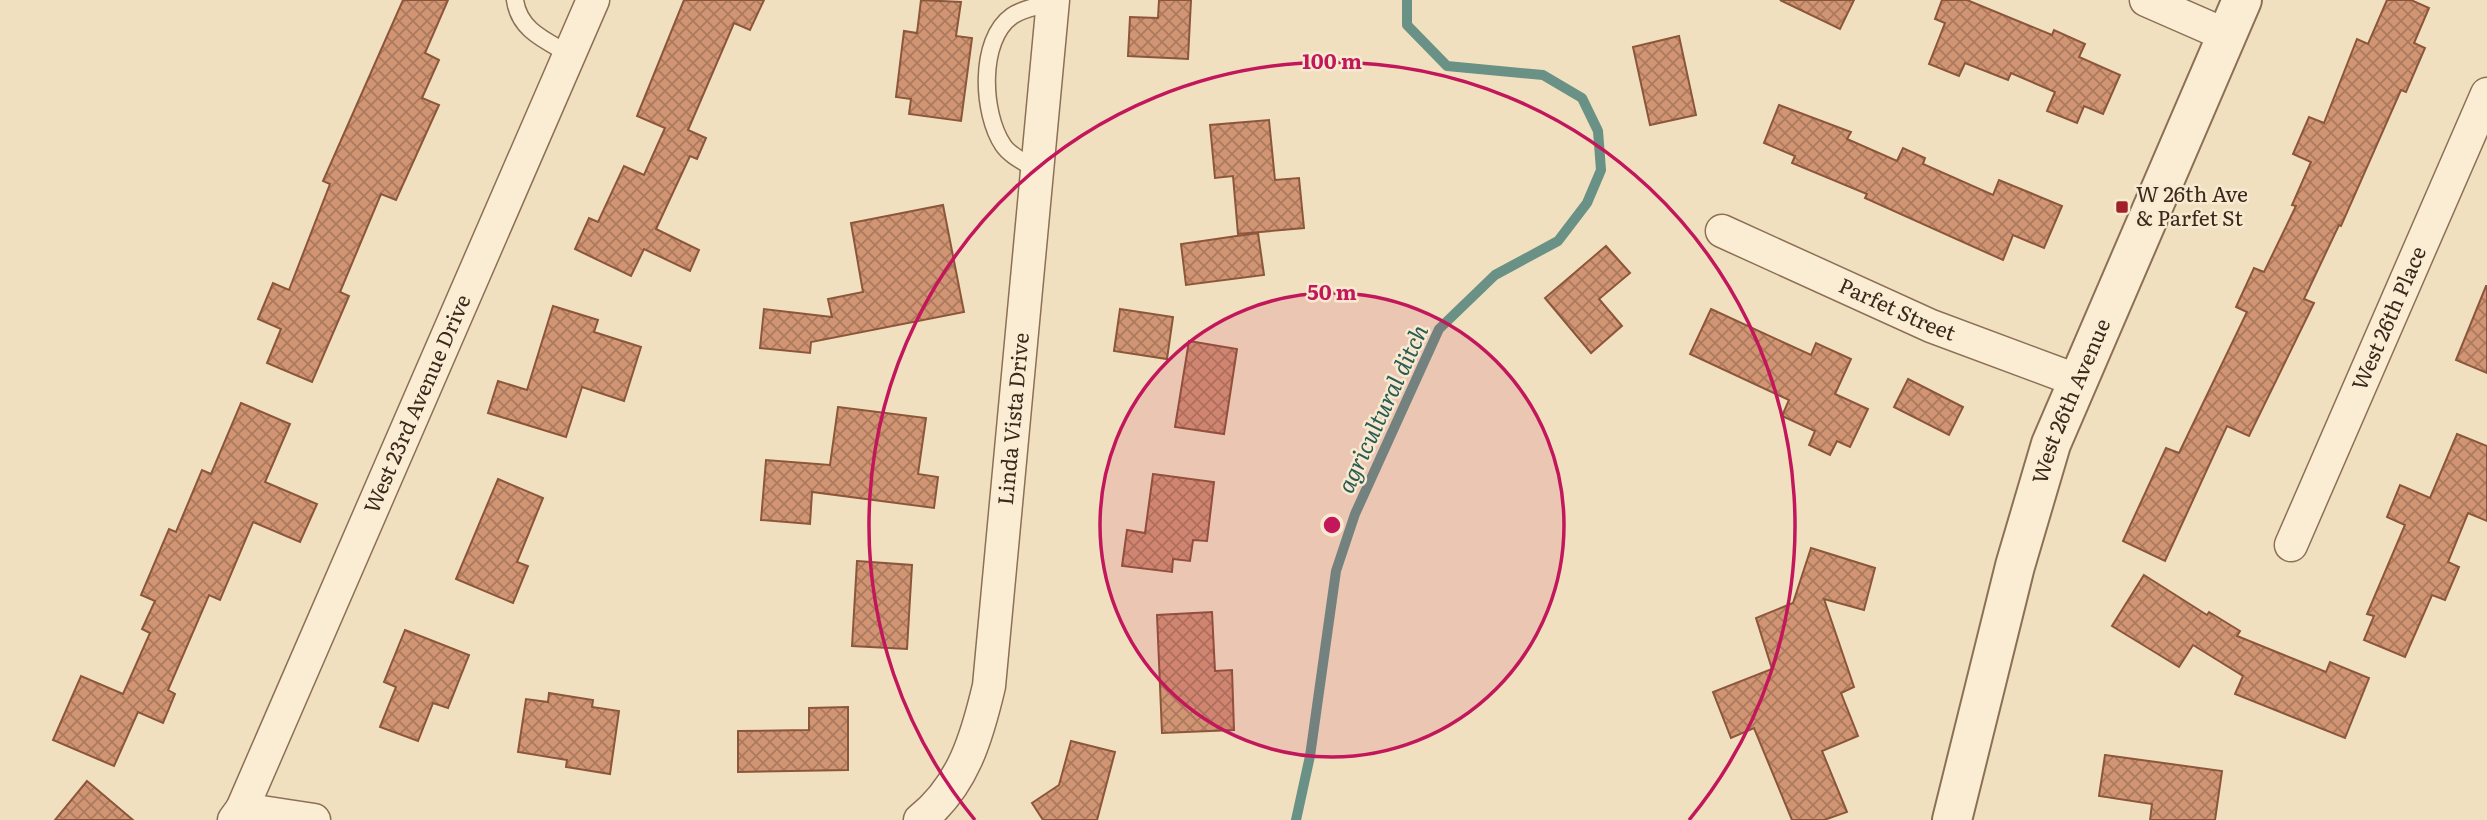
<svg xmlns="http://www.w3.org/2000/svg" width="2487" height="820" viewBox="0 0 2487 820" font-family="Literata,serif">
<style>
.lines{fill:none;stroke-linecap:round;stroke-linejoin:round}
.stream{stroke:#699185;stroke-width:10}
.building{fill:url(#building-cross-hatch);stroke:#8c563a;stroke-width:2}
.service-casing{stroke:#8c7056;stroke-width:19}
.minor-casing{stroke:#8c7056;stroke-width:35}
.tertiary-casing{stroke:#8c7056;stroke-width:42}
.service{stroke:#fbedd4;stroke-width:16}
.minor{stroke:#fbedd4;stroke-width:32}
.tertiary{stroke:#fbedd4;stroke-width:38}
.ring{fill:none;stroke:#c2185b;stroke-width:3.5}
.poi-dot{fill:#9f222a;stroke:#f8ead0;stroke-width:2.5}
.labels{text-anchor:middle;stroke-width:5;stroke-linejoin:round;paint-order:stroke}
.poi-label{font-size:21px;fill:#3a291c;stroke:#f8ead0;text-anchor:start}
.street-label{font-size:21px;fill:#3a291c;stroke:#f8ead0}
.water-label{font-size:23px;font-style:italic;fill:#2a5b55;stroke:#f8ead0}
.centre{fill:#c2185b;stroke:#f8ead0;stroke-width:3.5}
.ring-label{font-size:21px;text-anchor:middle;font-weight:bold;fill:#c2185b;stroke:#f8ead0;stroke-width:5;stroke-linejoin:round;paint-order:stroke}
</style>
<defs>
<pattern id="building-cross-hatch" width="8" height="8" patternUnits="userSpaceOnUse" patternTransform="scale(1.75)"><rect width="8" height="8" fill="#d29573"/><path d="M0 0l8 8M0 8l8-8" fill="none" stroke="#ab7a5e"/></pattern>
</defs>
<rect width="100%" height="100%" fill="#f1e0c0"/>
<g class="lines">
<polyline class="stream" points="1296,820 1310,756 1336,571 1355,514 1439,329 1495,275 1558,241 1587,203 1601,170 1598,131 1582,98 1543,75 1447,66 1407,25 1407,0"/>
</g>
<g class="building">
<polygon points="403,0 448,0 425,53 439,60 422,98 439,105 396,200 381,194 340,292 349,296 312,382 267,363 281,329 258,319 273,283 289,290 330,184 323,181"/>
<polygon points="684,0 764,0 750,30 734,23 688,130 706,138 697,159 690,156 656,229 699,250 690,271 644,249 631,276 575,249 589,218 598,222 624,166 644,175 665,128 637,116"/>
<polygon points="921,0 961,2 956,36 972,38 961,121 909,114 911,99 896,97 904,31 917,33"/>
<polygon points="1159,0 1191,0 1188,59 1128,56 1130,17 1158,18"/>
<polygon points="1780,0 1854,0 1840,29"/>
<polygon points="1942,0 1967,0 2052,35 2054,30 2085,44 2079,57 2120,75 2103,114 2084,106 2077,123 2047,111 2055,92 2011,73 2008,80 1965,63 1959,76 1929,64 1945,23 1935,19"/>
<polygon points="2387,0 2411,0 2429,8 2414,43 2425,48 2406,92 2401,90 2341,226 2339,225 2304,299 2314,303 2249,436 2227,426 2165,561 2123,541 2166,448 2179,453 2247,312 2236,307 2254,268 2264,272 2296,206 2292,205 2311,162 2293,154 2309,117 2324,123 2357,39 2368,44"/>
<polygon points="1679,36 1696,115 1650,125 1633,47"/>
<polygon points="1779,105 1851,132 1847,139 1897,161 1903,148 1925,158 1923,164 1993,195 1999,180 2062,206 2044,248 2013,235 2003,260 1865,198 1867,194 1792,163 1795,156 1764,143"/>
<polygon points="1269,120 1275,180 1299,178 1304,228 1238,234 1233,176 1215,178 1210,125"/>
<polygon points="943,205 964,312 811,342 810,353 760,348 764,309 832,317 828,299 863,292 851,223"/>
<polygon points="1258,233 1264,275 1186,285 1181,244"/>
<polygon points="1606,246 1630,273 1599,299 1622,326 1591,353 1545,298"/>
<polygon points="2486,286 2487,286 2487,373 2456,360"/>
<polygon points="553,306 598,320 594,332 641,347 624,401 582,387 566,437 488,413 498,381 527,390"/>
<polygon points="1120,309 1173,317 1167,359 1114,351"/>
<polygon points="1711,309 1811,355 1816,343 1851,359 1835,394 1868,409 1850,447 1837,441 1830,455 1809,445 1815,431 1782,416 1789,400 1690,354"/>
<polygon points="1189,341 1237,349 1224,434 1175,427"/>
<polygon points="1908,379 1963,407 1949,435 1894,407"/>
<polygon points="241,403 290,424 265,482 317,504 300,542 253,522 220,600 209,595 168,690 175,694 163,723 138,712 114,766 53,740 81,676 123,694 150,633 142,629 155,601 141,595 169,529 176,532 202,470 211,474"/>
<polygon points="838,407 926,418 918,474 938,477 934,508 812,492 810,524 761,520 766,460 830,465"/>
<polygon points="2457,434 2487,446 2487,521 2468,513 2448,562 2459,567 2445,600 2432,595 2405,657 2364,640 2374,616 2367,614 2405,525 2387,517 2400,485 2430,498"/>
<polygon points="1153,474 1214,482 1207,541 1193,540 1190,561 1173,559 1172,572 1122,566 1127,530 1145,533"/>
<polygon points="498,479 543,498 517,562 528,566 513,603 456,579"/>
<polygon points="1811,548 1875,568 1864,610 1824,599 1854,687 1841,693 1858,736 1822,751 1847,812 1824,820 1792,820 1754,728 1731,738 1713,692 1772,669 1756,618 1793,603"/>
<polygon points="857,561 912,565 907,649 852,646"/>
<polygon points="2144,575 2207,615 2209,612 2240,631 2237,636 2326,672 2330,662 2369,678 2345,738 2235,694 2243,676 2193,645 2179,667 2112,626"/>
<polygon points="1212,612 1215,671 1232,670 1234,730 1162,733 1157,615"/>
<polygon points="405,630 469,655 448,708 433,703 418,741 380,727 396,687 384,682"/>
<polygon points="549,693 593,700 592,707 619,711 610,774 566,767 567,760 518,752 526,699 548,702"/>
<polygon points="848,707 848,770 738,772 738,731 809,730 809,708"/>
<polygon points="1071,741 1115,752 1097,820 1043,820 1032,803 1059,785"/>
<polygon points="2105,755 2222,771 2215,820 2150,820 2152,804 2099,796"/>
<polygon points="87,781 133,820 55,820"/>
</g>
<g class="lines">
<defs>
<g id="service">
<path d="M515 0C519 30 545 40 569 54"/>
<path d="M1038 171C1028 164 1010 156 1003 145 982 114 978 40 1012 16 1023 8 1041 6 1053 2"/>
</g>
<g id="minor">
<polyline points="2146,0 2226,35"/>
<path id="s1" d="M1722 231 1931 326 2076 380"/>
<path id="s2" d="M2291 545 2487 94"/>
<polyline points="242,809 314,820"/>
<path id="s3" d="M234 820 242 809 593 0"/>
<path id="s4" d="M920 820C963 786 977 737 989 686L1053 0"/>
</g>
<g id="tertiary">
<path id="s5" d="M1952 820 2015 566 2051 444 2242 0"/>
</g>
</defs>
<use href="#service" class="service-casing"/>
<use href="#minor" class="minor-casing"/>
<use href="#tertiary" class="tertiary-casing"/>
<use href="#service" class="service"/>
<use href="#minor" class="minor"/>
<use href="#tertiary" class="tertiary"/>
</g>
<circle cx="1332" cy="525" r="232" fill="#c2185b" fill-opacity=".12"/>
<g class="ring">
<circle cx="1332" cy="525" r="232"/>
<path d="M975 820A463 463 0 1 1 1689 820"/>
</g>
<rect class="poi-dot" x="2115" y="200" width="14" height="14" rx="3.5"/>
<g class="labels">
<g class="poi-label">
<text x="2136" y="202">W 26th Ave<tspan x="2136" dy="24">&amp; Parfet St</tspan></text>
</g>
<g class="street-label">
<text dy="7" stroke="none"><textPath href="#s1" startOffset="192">Parfet Street</textPath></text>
<text dy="7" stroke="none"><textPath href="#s2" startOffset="247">West 26th Place</textPath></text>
<text dy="7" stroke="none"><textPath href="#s5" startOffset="436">West 26th Avenue</textPath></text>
<text dy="7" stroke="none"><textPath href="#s3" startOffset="455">West 23rd Avenue Drive</textPath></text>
<text dy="7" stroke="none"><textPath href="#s4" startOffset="422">Linda Vista Drive</textPath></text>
</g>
<g class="water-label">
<text transform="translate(1383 409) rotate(-65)" y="8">agricultural ditch</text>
</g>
</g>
<circle cx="1332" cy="525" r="10" class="centre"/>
<g class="ring-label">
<text x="1332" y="69">100 m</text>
<text x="1332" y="300">50 m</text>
</g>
</svg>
